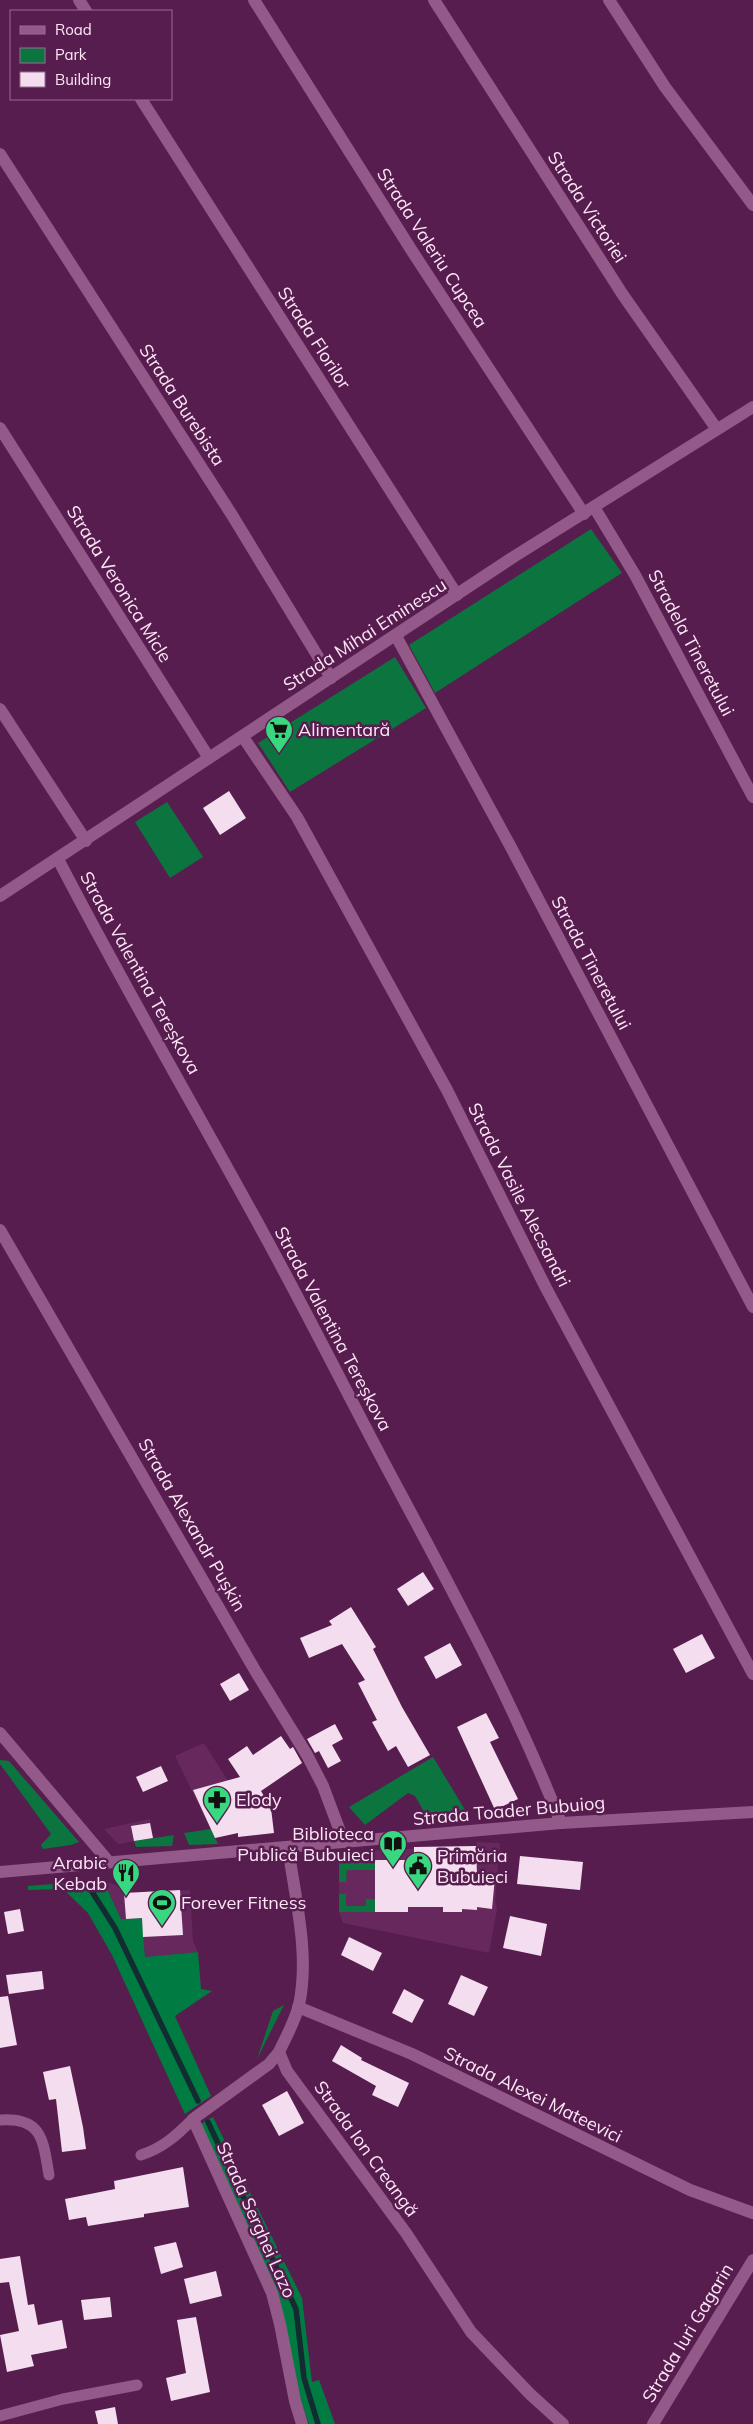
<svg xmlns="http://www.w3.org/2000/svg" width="753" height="2424" viewBox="0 0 753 2424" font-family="Mulish,sans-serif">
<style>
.built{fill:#67285d}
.green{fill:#0b743f}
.forest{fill:#007b41}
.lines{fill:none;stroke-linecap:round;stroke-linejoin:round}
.stream{stroke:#132c31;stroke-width:5.5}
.building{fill:#f3ddee}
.lane{stroke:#935988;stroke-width:11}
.street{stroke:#935988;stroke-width:12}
.labels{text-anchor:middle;stroke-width:5;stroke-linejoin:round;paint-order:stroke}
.street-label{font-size:18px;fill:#fce6f6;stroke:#571d4f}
.poi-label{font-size:18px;fill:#fce6f6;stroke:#571d4f;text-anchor:start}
</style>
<rect width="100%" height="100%" fill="#571d4f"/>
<g class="built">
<polygon points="204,1743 232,1787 237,1833 215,1838 175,1756"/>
<polygon points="150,1819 153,1838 118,1844 104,1829"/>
<polygon points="477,1842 500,1843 495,1900 497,1909 489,1953 343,1923 339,1912 339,1852 476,1846"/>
<polygon points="103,1880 137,1894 141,1892 190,1890 193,1941 198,1952 145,1957 142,1918 121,1919"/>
</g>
<g class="green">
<polygon points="591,529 622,573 435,693 409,645"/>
<polygon points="395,657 426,708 290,792 258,743"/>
<polygon points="167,802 203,857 170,878 135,822"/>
<polygon points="433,1757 470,1818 430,1822 415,1796 408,1793 365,1825 349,1807"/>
<polygon points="0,1760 9,1761 79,1842 71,1845 43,1849 41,1845 51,1834 0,1764"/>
<polygon points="211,1829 218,1844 189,1845 184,1833"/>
<polygon points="174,1835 172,1846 136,1847 134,1841"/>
<polygon points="339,1863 375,1863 375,1870 347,1870 346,1882 339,1882"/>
<polygon points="339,1894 346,1894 346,1906 366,1906 366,1899 375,1899 375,1912 339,1912"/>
<polygon points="284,2005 257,2059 273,2011"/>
</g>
<g class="forest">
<polygon points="103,1880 121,1919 142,1918 145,1957 198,1952 201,1989 212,1991 175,2016 211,2096 185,2114 112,1955 88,1913 63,1889 28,1890 28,1886"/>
<polygon points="213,2117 302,2298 312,2382 319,2380 335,2424 309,2424 301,2402 279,2297 199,2125"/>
</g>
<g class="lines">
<g class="stream">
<polyline points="89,1887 115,1928 198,2101"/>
<polyline points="208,2122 296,2309 304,2378 318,2424"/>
</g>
</g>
<g class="building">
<polygon points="229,791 246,818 220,835 203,808"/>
<polygon points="423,1572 434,1589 408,1606 397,1589"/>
<polygon points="351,1607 376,1647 373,1649 402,1707 430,1755 408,1767 396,1746 388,1751 372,1722 377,1720 358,1683 365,1680 342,1644 309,1658 300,1638 332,1625 329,1621"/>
<polygon points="702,1634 715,1658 686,1673 673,1649"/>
<polygon points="450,1643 462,1665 436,1679 424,1657"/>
<polygon points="239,1673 249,1690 230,1701 220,1684"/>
<polygon points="486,1713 499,1738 490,1742 518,1799 495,1810 457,1727"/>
<polygon points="335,1724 343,1739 332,1745 341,1761 328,1768 319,1751 315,1753 307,1739"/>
<polygon points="281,1736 290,1749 293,1747 302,1763 261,1791 271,1808 274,1833 238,1837 238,1833 215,1838 193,1790 240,1777 228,1759 247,1746 253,1755"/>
<polygon points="161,1766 168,1781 143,1792 136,1777"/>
<polygon points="150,1823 153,1838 134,1841 131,1826"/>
<polygon points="476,1846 477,1875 495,1877 492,1909 477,1907 477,1910 462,1909 462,1912 443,1912 443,1907 408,1907 408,1912 375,1912 375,1860 414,1860 414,1847"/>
<polygon points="520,1856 583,1862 580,1890 517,1884"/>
<polygon points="180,1890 183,1935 143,1937 142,1918 126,1919 124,1893"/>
<polygon points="20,1909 24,1931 8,1934 4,1912"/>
<polygon points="510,1916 547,1924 541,1956 503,1948"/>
<polygon points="349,1937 382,1953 373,1971 341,1955"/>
<polygon points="42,1971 44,1989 9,1994 6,1975"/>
<polygon points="461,1975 488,1987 474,2016 448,2004"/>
<polygon points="404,1989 424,2000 412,2023 392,2013"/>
<polygon points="8,1996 17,2045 0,2048 0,1997"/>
<polygon points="341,2045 362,2058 361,2060 409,2083 398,2107 372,2095 376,2086 332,2061"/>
<polygon points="70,2066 83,2127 86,2149 62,2152 56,2099 49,2100 43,2072"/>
<polygon points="287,2091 304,2123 279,2136 262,2105"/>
<polygon points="183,2167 189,2207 144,2214 144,2217 88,2226 86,2217 69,2220 65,2199 115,2189 114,2181"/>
<polygon points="176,2242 183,2267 161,2274 154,2247"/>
<polygon points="20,2256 28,2305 34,2304 38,2325 62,2320 67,2348 31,2355 34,2366 7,2372 0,2335 19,2331 9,2282 0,2283 0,2259"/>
<polygon points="216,2271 222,2296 190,2304 184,2279"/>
<polygon points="110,2297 112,2317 84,2320 81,2300"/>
<polygon points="196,2317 210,2392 171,2401 166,2378 186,2373 177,2320"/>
<polygon points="115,2407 118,2424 98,2424 95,2411"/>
</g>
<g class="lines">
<g class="lane">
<path d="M0 2120C43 2117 43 2141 49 2175"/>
<path d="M141 2155C163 2148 177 2135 193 2119"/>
<polyline points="0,2416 63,2399 137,2385"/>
</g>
<g class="street">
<polyline points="79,0 86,11"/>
<polyline points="254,0 412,251 584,514"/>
<polyline points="434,0 623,295 716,428"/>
<polyline points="609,0 665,87 753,205"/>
<polyline points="141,99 457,595"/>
<polyline points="0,154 232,515 331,678"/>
<polyline points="0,428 209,758"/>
<polyline points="594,507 635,575 753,797"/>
<polyline points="396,636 513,851 753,1307"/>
<polyline points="0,709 86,841"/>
<polyline points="243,737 297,817 447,1090 546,1288 753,1674"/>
<path d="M58 859C124 987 197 1111 266 1238 308 1315 347 1393 388 1470 450 1586 513 1701 561 1823"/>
<polyline points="0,896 515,556 753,407"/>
<polyline points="0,1230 256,1672 307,1755 323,1786 344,1842"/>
<polyline points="0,1733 109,1862"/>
<path d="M288 1847C295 1898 310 1954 299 2005 295 2021 286 2037 279 2052L287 2071 406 2233 471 2332 530 2394 563 2424"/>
<polyline points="0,1872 561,1823 753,1812"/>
<polyline points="298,2007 412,2054 690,2190 753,2213"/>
<polyline points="279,2052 269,2064 193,2119 272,2293 280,2324 295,2401 302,2424"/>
<polyline points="653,2424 753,2260"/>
</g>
</g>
<defs>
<symbol id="supermarket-pin" viewBox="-11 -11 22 30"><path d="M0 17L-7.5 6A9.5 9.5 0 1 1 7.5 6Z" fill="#38d880" stroke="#571d4f"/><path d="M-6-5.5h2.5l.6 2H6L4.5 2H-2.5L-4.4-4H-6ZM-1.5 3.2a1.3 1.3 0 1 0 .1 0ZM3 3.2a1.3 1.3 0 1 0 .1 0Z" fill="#111"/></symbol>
<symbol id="pharmacy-pin" viewBox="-11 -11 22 30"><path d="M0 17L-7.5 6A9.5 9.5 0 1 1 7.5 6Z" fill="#38d880" stroke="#571d4f"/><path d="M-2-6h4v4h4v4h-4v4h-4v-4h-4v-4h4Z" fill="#111"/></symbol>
<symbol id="library-pin" viewBox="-11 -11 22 30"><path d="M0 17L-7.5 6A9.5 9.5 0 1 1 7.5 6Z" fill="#38d880" stroke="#571d4f"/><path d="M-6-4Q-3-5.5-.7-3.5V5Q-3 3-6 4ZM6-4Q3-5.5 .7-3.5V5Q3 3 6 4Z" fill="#111"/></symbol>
<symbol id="civic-pin" viewBox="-11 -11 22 30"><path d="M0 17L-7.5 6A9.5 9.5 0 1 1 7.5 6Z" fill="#38d880" stroke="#571d4f"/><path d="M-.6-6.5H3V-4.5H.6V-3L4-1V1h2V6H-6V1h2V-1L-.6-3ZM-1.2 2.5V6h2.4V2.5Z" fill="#111"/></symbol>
<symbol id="restaurant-pin" viewBox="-11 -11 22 30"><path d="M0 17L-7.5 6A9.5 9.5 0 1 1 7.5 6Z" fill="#38d880" stroke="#571d4f"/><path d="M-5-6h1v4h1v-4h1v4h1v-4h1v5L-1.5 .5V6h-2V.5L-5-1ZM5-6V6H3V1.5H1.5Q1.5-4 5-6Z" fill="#111"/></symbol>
<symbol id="stadium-pin" viewBox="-11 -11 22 30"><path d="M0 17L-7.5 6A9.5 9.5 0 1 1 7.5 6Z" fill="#38d880" stroke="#571d4f"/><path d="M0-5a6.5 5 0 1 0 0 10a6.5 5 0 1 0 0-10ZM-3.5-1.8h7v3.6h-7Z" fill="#111"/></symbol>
</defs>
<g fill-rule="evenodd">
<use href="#supermarket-pin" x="263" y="714" width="32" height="43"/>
<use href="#pharmacy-pin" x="201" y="1784" width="32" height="43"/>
<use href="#library-pin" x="377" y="1828" width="32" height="43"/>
<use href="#civic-pin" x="402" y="1850" width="32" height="43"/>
<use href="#restaurant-pin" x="110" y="1857" width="32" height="43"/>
<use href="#stadium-pin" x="146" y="1887" width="32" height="43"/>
</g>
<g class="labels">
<g class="street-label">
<text transform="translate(587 207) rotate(57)" y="6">Strada Victoriei</text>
<text transform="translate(432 248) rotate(57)" y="6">Strada Valeriu Cupcea</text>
<text transform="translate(314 338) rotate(57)" y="6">Strada Florilor</text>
<text transform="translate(182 405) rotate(57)" y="6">Strada Burebista</text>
<text transform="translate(119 584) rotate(58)" y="6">Strada Veronica Micle</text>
<text transform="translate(365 635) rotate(-33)" y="6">Strada Mihai Eminescu</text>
<text transform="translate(691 643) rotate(62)" y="6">Stradela Tineretului</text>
<text transform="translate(591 963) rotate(62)" y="6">Strada Tineretului</text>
<text transform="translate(140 973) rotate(61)" y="6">Strada Valentina Tereșkova</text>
<text transform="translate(519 1195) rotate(63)" y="6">Strada Vasile Alecsandri</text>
<text transform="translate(333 1329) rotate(62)" y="6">Strada Valentina Tereșkova</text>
<text transform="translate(192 1525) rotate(60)" y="6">Strada Alexandr Pușkin</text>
<text transform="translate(509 1811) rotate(-5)" y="6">Strada Toader Bubuiog</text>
<text transform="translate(533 2095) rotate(26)" y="6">Strada Alexei Mateevici</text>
<text transform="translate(366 2149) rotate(54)" y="6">Strada Ion Creangă</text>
<text transform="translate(256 2220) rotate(66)" y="6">Strada Serghei Lazo</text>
<text transform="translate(688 2333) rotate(-59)" y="6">Strada Iuri Gagarin</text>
</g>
<g class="poi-label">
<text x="298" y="736">Alimentară</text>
<text x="236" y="1806">Elody</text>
<text x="374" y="1840" text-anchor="end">Biblioteca<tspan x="374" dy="21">Publică Bubuieci</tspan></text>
<text x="437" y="1862">Primăria<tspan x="437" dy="21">Bubuieci</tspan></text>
<text x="107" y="1869" text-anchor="end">Arabic<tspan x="107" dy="21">Kebab</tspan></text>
<text x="181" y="1909">Forever Fitness</text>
</g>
</g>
<rect x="10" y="10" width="162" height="90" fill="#571d4f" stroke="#996d92"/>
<rect x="20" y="26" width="25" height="8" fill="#935988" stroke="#996d92"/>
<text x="55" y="35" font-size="15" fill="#fce6f6">Road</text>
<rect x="20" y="48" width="25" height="15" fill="#0b743f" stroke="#996d92"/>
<text x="55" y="60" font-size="15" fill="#fce6f6">Park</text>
<rect x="20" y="72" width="25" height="15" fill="#f3ddee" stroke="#996d92"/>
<text x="55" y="85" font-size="15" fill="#fce6f6">Building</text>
</svg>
